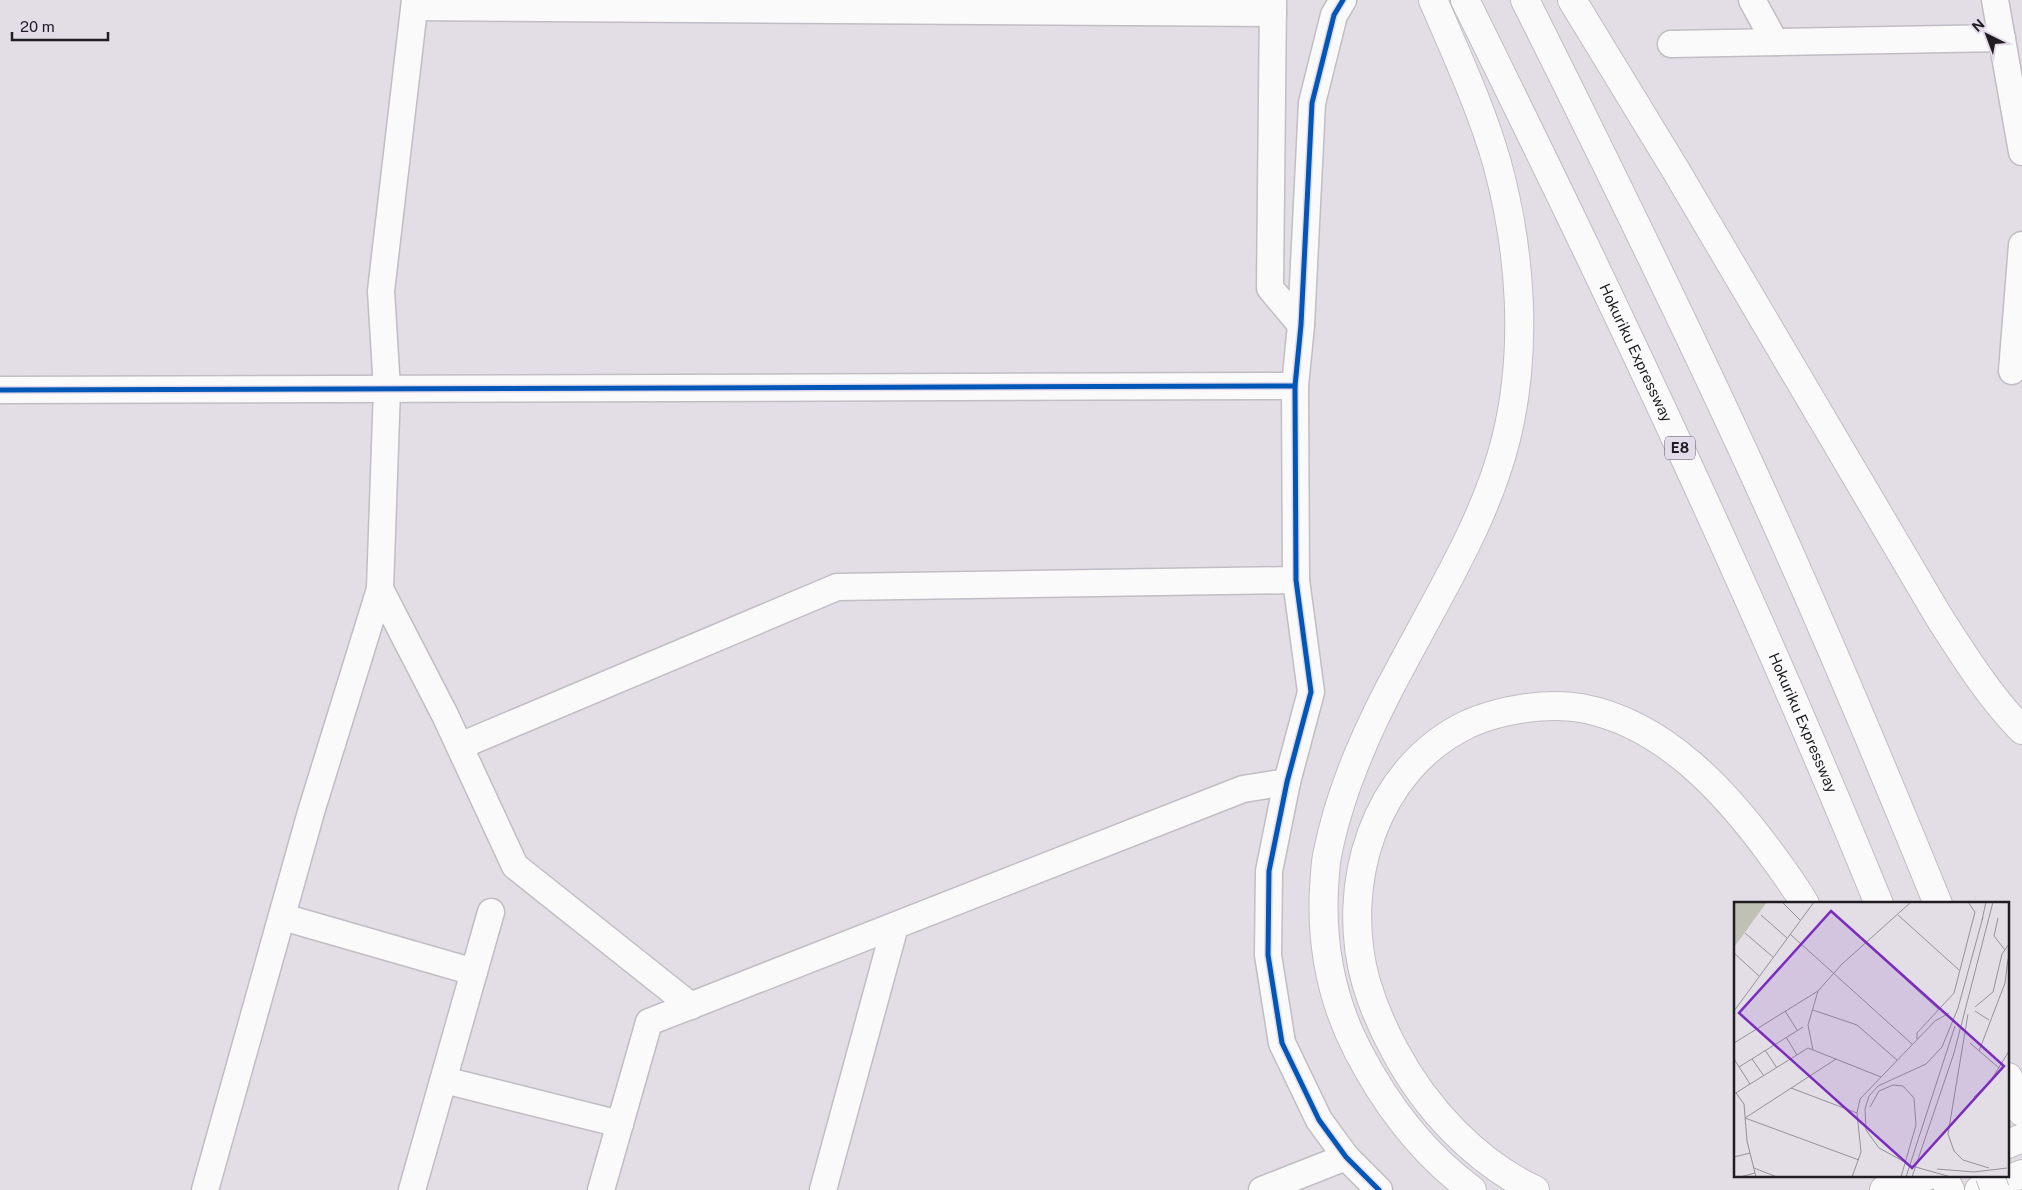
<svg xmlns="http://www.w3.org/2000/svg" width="2022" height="1190" viewBox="0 0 2022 1190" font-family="'Public Sans',sans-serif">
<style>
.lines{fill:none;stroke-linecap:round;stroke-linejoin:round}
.street-casing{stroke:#c0bdc3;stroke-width:29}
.highway-casing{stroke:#c0bdc3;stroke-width:30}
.street{stroke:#fbfafb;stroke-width:26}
.highway{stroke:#fbfafb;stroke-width:28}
.highway-bridge-casing{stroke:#c0bdc3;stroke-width:30;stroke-linecap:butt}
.highway-bridge{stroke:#fbfafb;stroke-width:28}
.cycleway-casing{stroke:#e4dbea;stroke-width:8}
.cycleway{stroke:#0057b8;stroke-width:5}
.labels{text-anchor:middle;stroke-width:5;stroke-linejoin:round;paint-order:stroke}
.shield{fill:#e4dbea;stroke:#5b565e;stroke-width:1}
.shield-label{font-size:14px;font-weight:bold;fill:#201d22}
.street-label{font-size:15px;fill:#201d22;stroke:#e4dbea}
.inset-road{fill:none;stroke:#959198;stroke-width:1}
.view{fill:#7b2cbf;fill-opacity:0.15;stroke:#7b2cbf;stroke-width:2.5}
.inset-edge{fill:none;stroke:#201d22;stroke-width:2.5}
</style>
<rect width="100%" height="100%" fill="#e3dee6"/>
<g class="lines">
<defs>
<g id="street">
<polyline points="1273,0 1270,288 1301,325"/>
<polyline points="1343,0 1334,15 1312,103 1301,325 1295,386 1296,580 1311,692 1287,782 1269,871 1268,955 1282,1043 1319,1120 1346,1157 1379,1190"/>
<polyline points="1752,0 1775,42"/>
<polyline points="1995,0 2022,152"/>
<polyline points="415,7 1273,13"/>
<polyline points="1671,44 2002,38"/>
<polyline points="2012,371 2022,245"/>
<polyline points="0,390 1295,386"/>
<polyline points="380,589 445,715 515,866 691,1006"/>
<polyline points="460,746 837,587 1296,580"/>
<polyline points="283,917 474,972"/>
<polyline points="444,1080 620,1124"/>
<polyline points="205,1190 311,812 380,589 387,389 381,291 415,0"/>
<polyline points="412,1190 491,912"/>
<polyline points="601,1190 649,1022 1243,789 1287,782"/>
<polyline points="823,1190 895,926"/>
<polyline points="1262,1190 1346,1157"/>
</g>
<g id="highway">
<path d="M1433 0C1456 54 1481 107 1497 163 1521 251 1528 350 1506 439 1486 519 1441 591 1403 663 1370 723 1340 788 1327 856 1325 866 1325 877 1324 888 1321 946 1331 999 1358 1051 1386 1105 1423 1154 1472 1190"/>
<path id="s1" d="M1465 0C1612 297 1754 597 1879 904"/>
<path d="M1525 0C1603 156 1680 313 1753 472 1818 614 1879 759 1938 904"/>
<path d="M1572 0 1675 169 1939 617C1964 656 1989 696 2022 730"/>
<polyline points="2008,1077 2022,1112"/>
<polyline points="2008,1144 2022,1138"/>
<polyline points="1943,1176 1950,1190"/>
<path d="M1535 1190C1476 1162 1426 1109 1395 1051 1383 1029 1373 1006 1366 982 1339 885 1374 769 1468 724 1499 710 1546 702 1581 708 1664 723 1727 793 1774 858 1785 873 1796 888 1805 904"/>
<polyline points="1884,1190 1927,1176"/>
<polyline points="1979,1190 2022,1174"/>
</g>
</defs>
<use href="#street" class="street-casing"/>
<use href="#highway" class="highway-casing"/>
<use href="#street" class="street"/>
<use href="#highway" class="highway"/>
<defs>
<polyline id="highway-bridge" points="1990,1176 1995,1190"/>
</defs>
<use href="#highway-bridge" class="highway-bridge-casing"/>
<use href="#highway-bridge" class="highway-bridge"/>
<defs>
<g id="cycleway">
<polyline points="1343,0 1334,15 1312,103 1301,325 1295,386 1296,580 1311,692 1287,782 1269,871 1268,955 1282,1043 1319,1120 1346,1157 1379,1190"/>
<polyline points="0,390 1295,386"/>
</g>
</defs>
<use href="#cycleway" class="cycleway-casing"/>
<use href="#cycleway" class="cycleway"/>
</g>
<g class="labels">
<rect class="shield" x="1665" y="436.5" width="30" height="23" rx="4"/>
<g class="shield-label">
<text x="1680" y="453">E8</text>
</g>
<g class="street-label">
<text dy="5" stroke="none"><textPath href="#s1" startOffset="392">Hokuriku Expressway</textPath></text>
<text dy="5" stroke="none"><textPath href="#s1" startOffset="798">Hokuriku Expressway</textPath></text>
</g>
</g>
<g transform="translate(1734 902)">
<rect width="275" height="275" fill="#e3dee6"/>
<path d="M0 0H33L0 45Z" fill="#bec1b4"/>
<path class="inset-road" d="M48 0 66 18M27 13 53 36M164 13 225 68M264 16 260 34 271 48M248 18 252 0M11 31 39 55M56 32 178 142M132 41 205 108M0 51 25 74M241 105 259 90 268 52 275 42M79 108 123 123 163 158M0 109 80 0M51 109 63 128M241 109 255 118M234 112 214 232 220 249 229 258 255 266M52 135 63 153M183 137V131L220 91 241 10 234 0M0 141 84 89 107 63 177 0M236 141 265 166M31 148 43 166M79 148 74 123 84 89M245 149 271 81 274 57M0 157 16 182M18 157 30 174M5 165 69 125M57 186 123 211M2 191 10 202 13 239 22 275M0 192 74 146 147 175M240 195 256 180 275 149M136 205 145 189 159 183 169 184 180 196 182 223 167 275M11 216 125 258M11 216 102 157M0 255 16 251M20 266 43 275M203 267 240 270 273 266M6 275 21 271M118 275 127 250 123 211 126 197 201 119 215 111M172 275 221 124M178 275 220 151 259 0M217 275 178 264 145 246 132 228 131 207 135 194 144 184 192 162 208 145 224 106 249 15"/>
<path class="view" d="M97 9 270 164 178 266 5 111Z"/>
<rect width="275" height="275" class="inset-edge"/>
</g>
<g transform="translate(1987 35) rotate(318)" stroke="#e4dbea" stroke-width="4" paint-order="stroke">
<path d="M0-4L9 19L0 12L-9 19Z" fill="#201d22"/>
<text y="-8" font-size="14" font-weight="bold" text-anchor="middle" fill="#201d22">N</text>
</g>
<path d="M12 32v8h96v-8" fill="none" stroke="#201d22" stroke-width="2.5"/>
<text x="20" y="32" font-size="15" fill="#201d22" stroke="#e4dbea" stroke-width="4" paint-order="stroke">20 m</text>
</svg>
